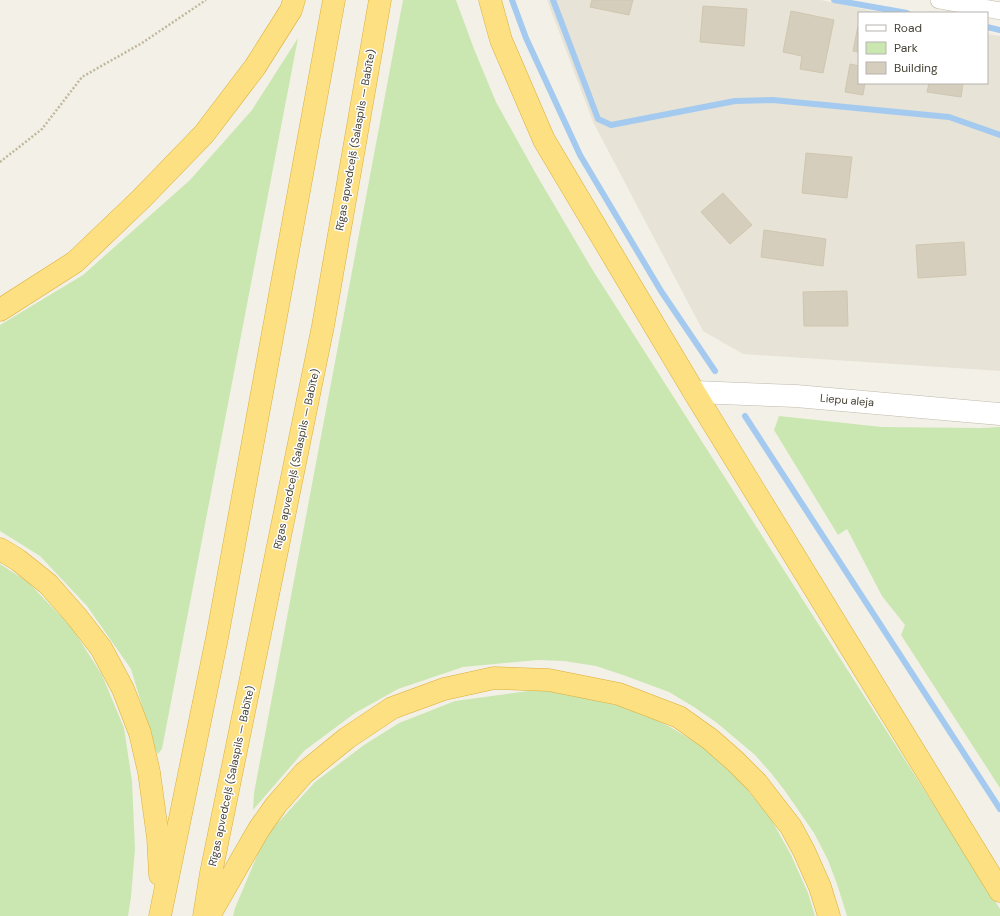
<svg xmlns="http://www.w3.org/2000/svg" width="1000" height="916" viewBox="0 0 1000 916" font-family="'DM Sans',sans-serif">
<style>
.residential{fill:#e7e3d6}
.green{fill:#cae7b1}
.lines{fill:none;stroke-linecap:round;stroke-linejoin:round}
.stream{stroke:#a5caef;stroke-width:6}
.building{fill:#d5cebd;stroke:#d0c6b0}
.minor-casing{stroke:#bfb9aa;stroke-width:18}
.tertiary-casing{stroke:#bfb9aa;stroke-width:23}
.trunk-casing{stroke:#dbae3a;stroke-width:23}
.path{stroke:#c0b79c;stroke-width:2.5;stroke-dasharray:2 2;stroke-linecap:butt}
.minor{stroke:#fff;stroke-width:17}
.tertiary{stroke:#fff;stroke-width:22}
.trunk{stroke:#fce081;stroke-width:22}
.labels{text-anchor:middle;stroke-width:3;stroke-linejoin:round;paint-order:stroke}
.street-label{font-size:11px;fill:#464236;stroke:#fff}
</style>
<rect width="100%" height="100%" fill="#f3f1e7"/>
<polygon class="residential" points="547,0 821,0 881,13 859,13 859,83 987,83 987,34 1000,36 1000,371 743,354 703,331 593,122"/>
<g class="green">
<polygon points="403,0 456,0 474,49 496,102 536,174 592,269 1000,909 1000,916 847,916 838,887 828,860 814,833 785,791 771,773 755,755 717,723 694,707 669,692 623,675 596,666 564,661 538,660 463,667 398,689 355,713 304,751 253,810 254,793"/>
<polygon points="298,38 162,749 158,754 155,749 131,669 87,606 40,556 0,531 0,325 83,275 190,180 252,110"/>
<polygon points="779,416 882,427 981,428 1000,427 1000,788 901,635 905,625 882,596 847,529 838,535 774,430"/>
<polygon points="0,564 28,582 72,628 102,675 124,728 132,781 135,849 131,897 128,916 0,916"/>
<polygon points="543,689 638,710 672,728 703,747 740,781 770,817 791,855 808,893 815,916 233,916 235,908 265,837 315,782 364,745 399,723 455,701"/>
</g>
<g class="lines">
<g class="stream">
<polyline points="512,0 526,38 580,155 661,291 715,371"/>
<polyline points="553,0 598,119 611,125 735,101 773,100 949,117 1000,135"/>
<polyline points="834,0 907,13"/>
<polyline points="987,27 1000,30"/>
<polyline points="745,416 1000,809"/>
</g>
</g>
<g class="building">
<polygon points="592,0 633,0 629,15 590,7"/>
<polygon points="703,6 747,9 744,46 700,42"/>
<polygon points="791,11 834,20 823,73 800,69 802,56 783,52"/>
<polygon points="858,26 859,26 859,52 853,51"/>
<polygon points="850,64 859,66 859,83 865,83 863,95 845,92"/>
<polygon points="929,83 963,83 961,97 927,92"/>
<polygon points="806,153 852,157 847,198 802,193"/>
<polygon points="723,193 752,225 730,244 701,212"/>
<polygon points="764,230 826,239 823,266 761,257"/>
<polygon points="964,242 966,275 918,278 916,245"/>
<polygon points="847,291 848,326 804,326 803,292"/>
</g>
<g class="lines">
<defs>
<polyline id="minor" points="939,0 1000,11"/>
<polyline id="tertiary" points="694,392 796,396 1000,414"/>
<g id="trunk">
<polyline points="490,0 501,40 544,140 694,392 1000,891"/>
<polyline points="0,310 75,262 141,199 204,134 255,67 291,10 294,0"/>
<polyline points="0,549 18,560 48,584 77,617 101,648 123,689 140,733 149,772 158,838 160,875"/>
<polyline points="160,916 217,638 334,0"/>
<polyline points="204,916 211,873 323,326 380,0"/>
<polyline points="209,916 259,829 276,805 304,773 347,738 392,708 444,689 494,678 549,680 619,694 679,717 710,739 735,761 757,783 791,827 804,851 820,887 829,916"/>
</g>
</defs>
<use href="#minor" class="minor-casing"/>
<use href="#tertiary" class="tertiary-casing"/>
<use href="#trunk" class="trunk-casing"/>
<polyline class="path" points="0,162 42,129 82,77 142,43 206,0"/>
<use href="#minor" class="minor"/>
<use href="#tertiary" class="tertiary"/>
<use href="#trunk" class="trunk"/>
</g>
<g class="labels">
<g class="street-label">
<text transform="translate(355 140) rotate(-80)" y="4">Rīgas apvedceļš (Salaspils — Babīte)</text>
<text transform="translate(847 400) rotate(5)" y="4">Liepu aleja</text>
<text transform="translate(296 459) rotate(-78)" y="4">Rīgas apvedceļš (Salaspils — Babīte)</text>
<text transform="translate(231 776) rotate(-78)" y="4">Rīgas apvedceļš (Salaspils — Babīte)</text>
</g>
</g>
<rect x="858" y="12" width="130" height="72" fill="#ffffff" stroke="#b5b3af"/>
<rect x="866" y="25" width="20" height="6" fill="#ffffff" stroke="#b5b3af"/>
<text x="894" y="32" font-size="12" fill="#464236">Road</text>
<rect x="866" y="42" width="20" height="12" fill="#cae7b1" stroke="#b5b3af"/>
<text x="894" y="52" font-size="12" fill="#464236">Park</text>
<rect x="866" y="62" width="20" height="12" fill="#d5cebd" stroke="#b5b3af"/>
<text x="894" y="72" font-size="12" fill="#464236">Building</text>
</svg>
